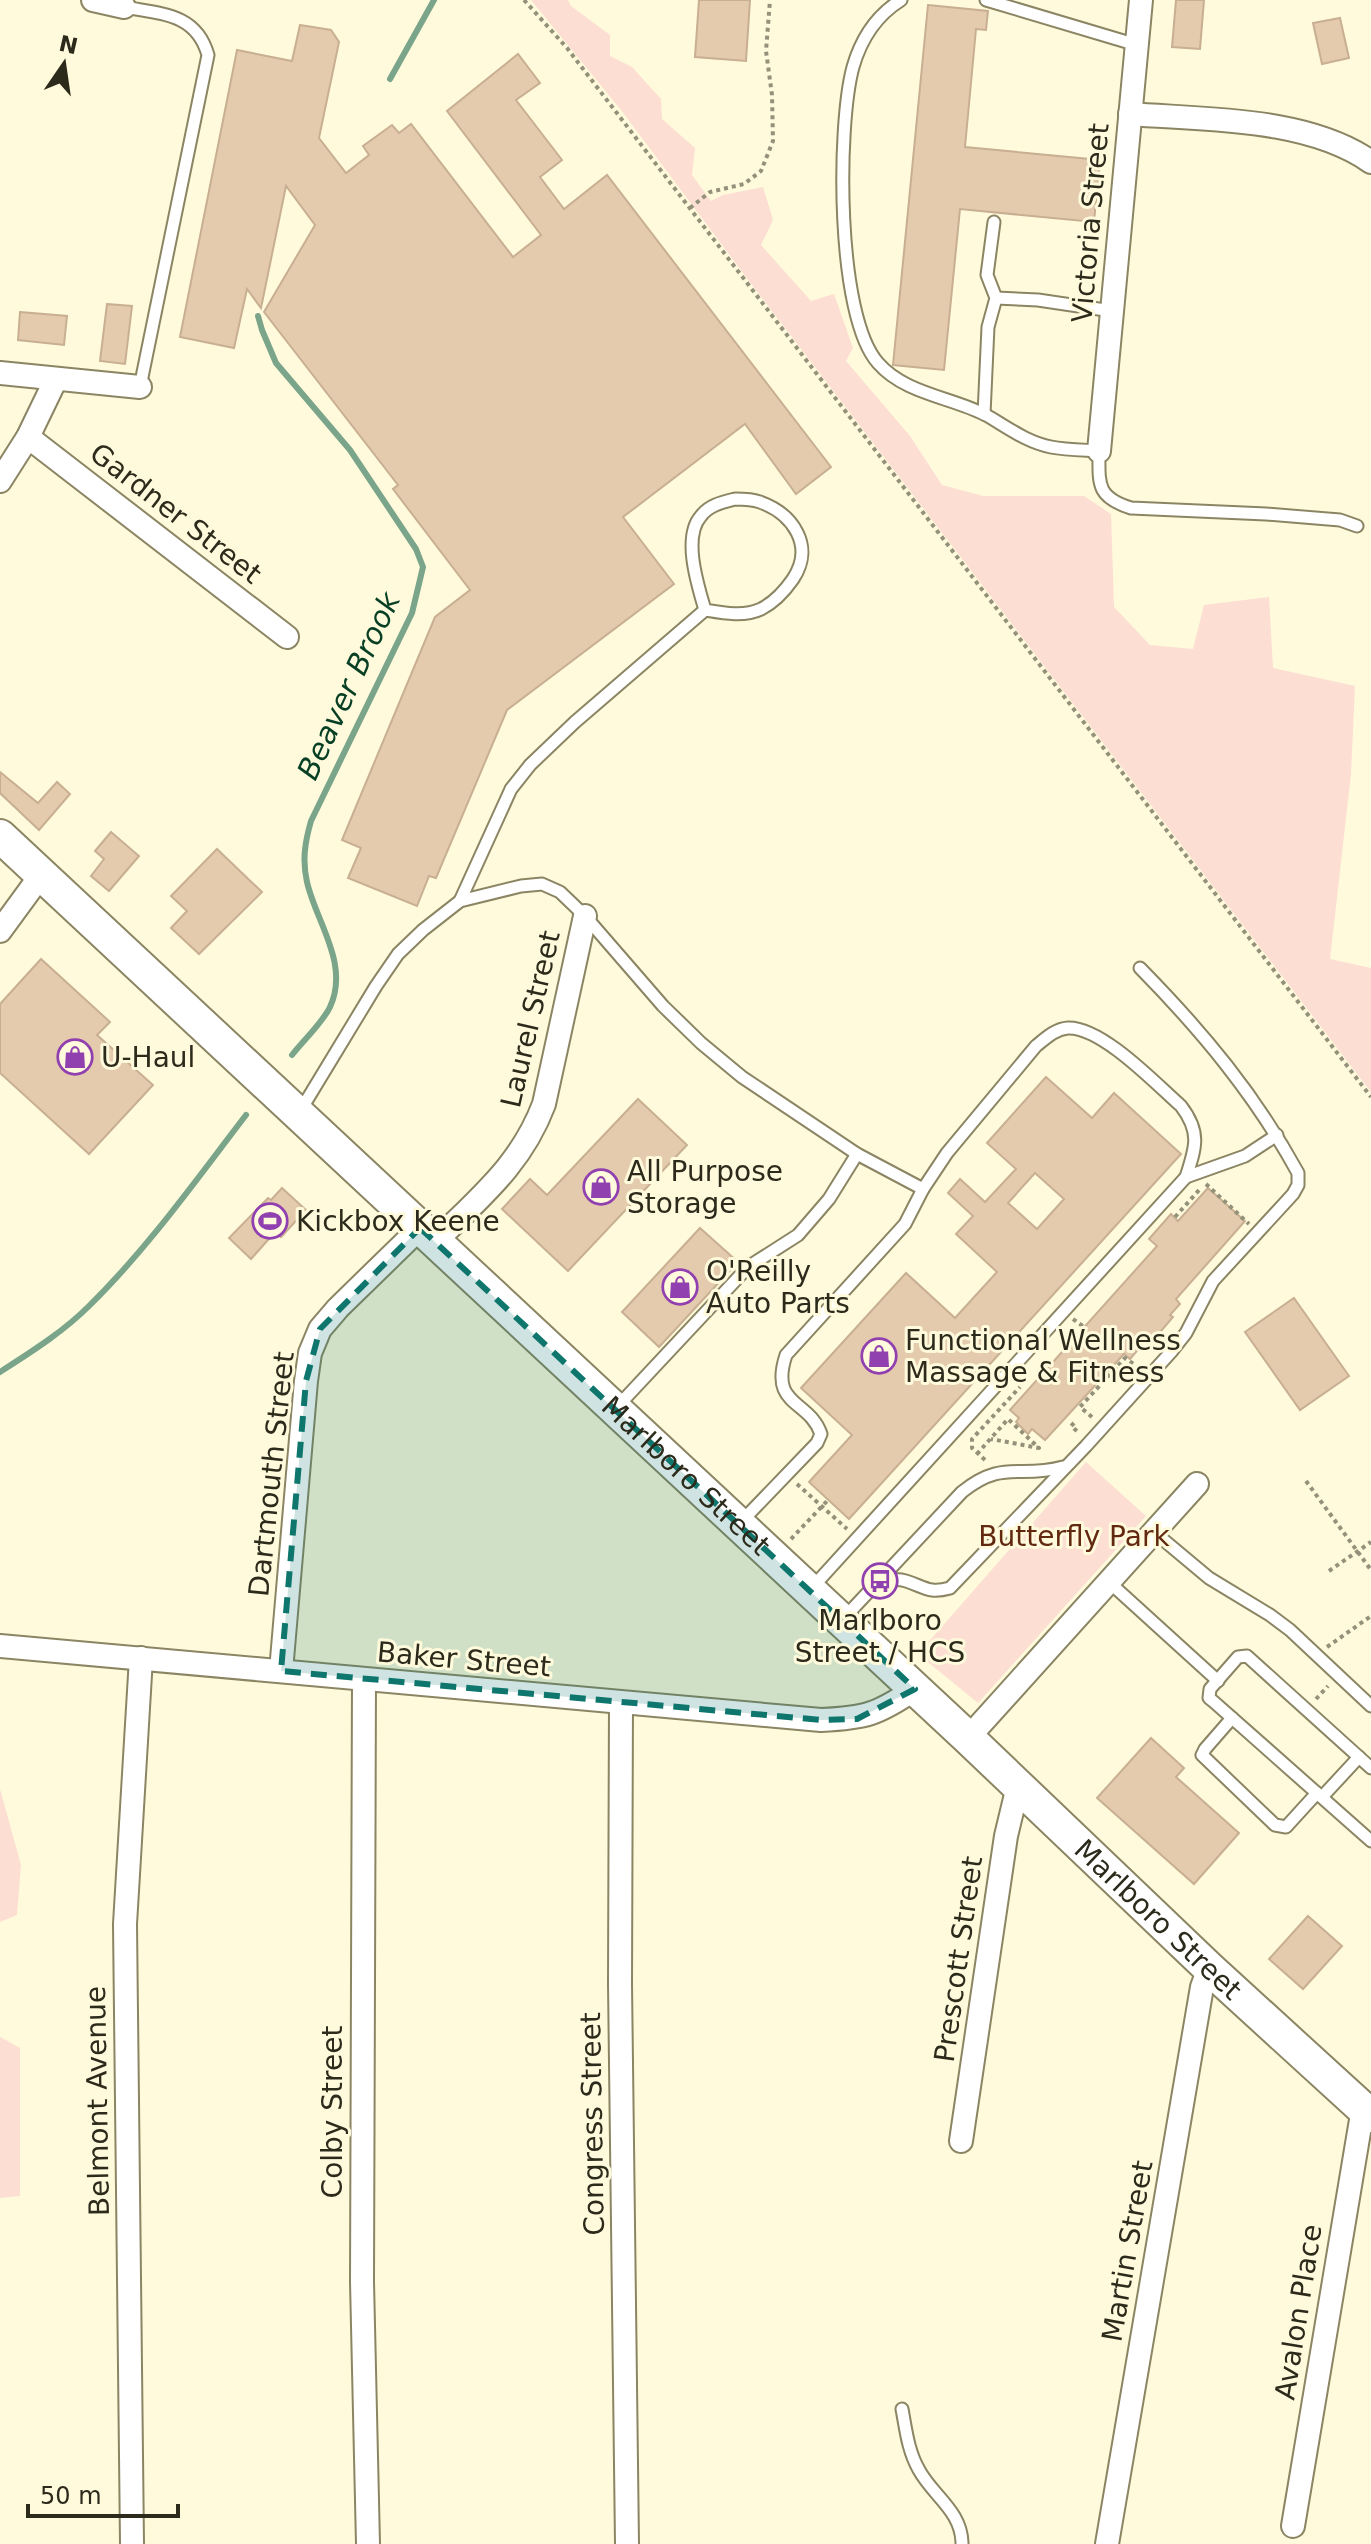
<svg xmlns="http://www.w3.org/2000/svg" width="1371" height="2544" viewBox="0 0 1371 2544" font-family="'DejaVu Sans',sans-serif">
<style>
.green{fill:#fcded3}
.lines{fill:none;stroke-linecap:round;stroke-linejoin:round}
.stream{stroke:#7ba58a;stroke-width:6}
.building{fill:#e5cbad;stroke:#c8af92;stroke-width:2;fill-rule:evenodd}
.lane-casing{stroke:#8b8563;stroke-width:15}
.street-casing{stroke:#8b8563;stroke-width:26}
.secondary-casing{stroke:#8b8563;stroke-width:36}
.path{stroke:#94917a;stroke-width:4;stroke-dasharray:4 4;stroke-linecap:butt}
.lane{stroke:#fff;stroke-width:11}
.street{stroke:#fff;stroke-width:22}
.secondary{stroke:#fff;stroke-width:32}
.marked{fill:#0f766e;fill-opacity:0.2;stroke:#0f766e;stroke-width:6;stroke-dasharray:16 10;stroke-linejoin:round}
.labels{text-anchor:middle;stroke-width:6;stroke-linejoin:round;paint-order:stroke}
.street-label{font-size:28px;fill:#2c2a1b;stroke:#fffadc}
.poi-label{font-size:28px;fill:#2c2a1b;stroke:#fffadc;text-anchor:start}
.park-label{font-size:28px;fill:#622810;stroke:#fffadc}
.water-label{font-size:30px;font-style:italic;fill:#073f24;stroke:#fffadc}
</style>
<rect width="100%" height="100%" fill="#fffadc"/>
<g class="green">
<polygon points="531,0 568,0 571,6 610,35 610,56 632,67 661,99 662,119 695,148 692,175 711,201 723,195 763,187 773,220 761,245 811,301 834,294 853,348 846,361 910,436 942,485 983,496 1084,496 1111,514 1114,607 1150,645 1193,649 1204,605 1269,597 1273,668 1355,686 1351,774 1330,959 1371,968 1371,1092 752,285 621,110"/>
<polygon points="1086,1462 1146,1516 978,1703 918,1654"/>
<polygon points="0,1789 21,1865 17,1915 0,1922"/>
<polygon points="0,2037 20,2048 20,2196 0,2198"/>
</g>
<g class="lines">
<g class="stream">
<polyline points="390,79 434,0"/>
<path d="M258 316 262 330 276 363 350 450 416 549 423 567 412 613 311 821C305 842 302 860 307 882 316 922 350 964 330 1007 323 1022 303 1041 292 1055"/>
<path d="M0 1372C31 1352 63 1332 89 1306 148 1248 196 1180 246 1115"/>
</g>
</g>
<g class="building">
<polygon points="699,0 750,0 746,61 695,57"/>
<polygon points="1176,0 1204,0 1200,49 1172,47"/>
<polygon points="928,5 988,11 986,30 976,29 965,147 1100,160 1094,222 960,209 944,370 893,365"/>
<polygon points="1340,18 1349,58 1322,64 1313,23"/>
<polygon points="300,25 331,30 339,42 319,138 346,173 369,155 363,146 392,125 399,133 411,124 513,257 541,235 447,111 518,54 540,83 516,100 562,160 540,177 564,209 607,175 831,467 796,494 745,424 623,517 674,584 507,710 436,878 429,876 417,906 348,878 361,848 342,840 435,617 470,590 393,489 398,485 264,312 315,225 286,186 261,308 247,289 234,348 180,337 237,50 292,61"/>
<polygon points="107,304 132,306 125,364 100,361"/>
<polygon points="20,312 67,316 64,345 18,340"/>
<polygon points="0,772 38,803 57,782 70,794 39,830 0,793"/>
<polygon points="111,832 139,856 109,891 91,876 104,859 95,851"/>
<polygon points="217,849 262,892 199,954 171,928 187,911 171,896"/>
<polygon points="41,959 110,1022 97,1035 153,1085 89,1154 0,1073 0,1004"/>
<path d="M1046 1077 1092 1118 1114 1093 1181 1154 849 1519 809 1482 852 1435 801 1388 906 1273 955 1318 997 1272 956 1234 973 1216 948 1193 960 1179 985 1202 1016 1169 987 1143ZM1035 1173 1064 1199 1037 1229 1008 1203Z"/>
<polygon points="638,1099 687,1145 568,1271 502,1209 530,1179 547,1195"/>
<polygon points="282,1188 306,1210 281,1237 275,1232 251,1259 229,1238 268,1198 271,1200"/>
<polygon points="1208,1188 1245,1221 1176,1299 1180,1304 1170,1315 1173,1317 1145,1350 1141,1346 1130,1359 1124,1354 1045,1440 1032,1429 1028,1434 1016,1422 1019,1418 1010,1410 1157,1246 1149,1239 1171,1214 1178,1221"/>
<polygon points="700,1228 738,1262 659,1347 622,1312"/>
<polygon points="1294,1298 1349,1376 1300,1410 1245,1332"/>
<polygon points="1151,1738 1184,1768 1176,1777 1239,1833 1194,1884 1097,1798"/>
<polygon points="1308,1916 1342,1946 1303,1989 1269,1959"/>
</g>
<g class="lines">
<defs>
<g id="lane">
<path d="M901 0C877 15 861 39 853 67 837 126 836 316 878 363 905 394 951 397 986 415 1007 427 1026 442 1051 447 1066 450 1083 450 1099 451 1099 484 1096 497 1131 508L1266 514 1340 520 1357 526"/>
<polyline points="986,0 1137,45"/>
<path d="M124 7C161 14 196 13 208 55L140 387"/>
<polyline points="996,298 1038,300 1112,311"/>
<polyline points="984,414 988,327 996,298 987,275 994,222"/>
<path d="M735 499C743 499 752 499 760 502 793 514 815 546 793 579 784 592 775 602 761 609 744 617 723 613 705 610 698 586 682 537 701 516 709 505 723 502 735 499Z"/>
<polyline points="460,901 511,789 530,765 575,722 705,610"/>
<path d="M299 1113 376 986 398 954 423 930 460 901 521 886 542 884 560 892 585 916 663 1006 701 1043 742 1077 857 1154 923 1189 947 1153 1036 1046C1046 1038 1055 1029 1068 1028 1102 1027 1155 1083 1181 1106 1201 1132 1196 1147 1186 1177L810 1590"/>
<polyline points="1186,1177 1245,1156 1277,1135"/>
<polyline points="617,1407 748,1267 798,1235 829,1199 857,1154"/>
<path d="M742 1521 817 1443 821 1434C809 1399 769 1407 786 1355L905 1224 923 1189"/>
<polyline points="1154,1532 1209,1578 1270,1615 1290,1630 1371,1706"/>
<path d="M880 1581C889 1580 897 1578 906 1581 925 1587 929 1594 950 1588L1086 1446 1171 1352 1186 1333 1213 1281 1293 1194 1298 1185V1173C1256 1096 1202 1031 1140 968"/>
<polyline points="1109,1582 1218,1681"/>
<path d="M845 1617 962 1492C1003 1459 1019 1479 1063 1467"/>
<polyline points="1232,1718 1205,1749 1202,1755 1275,1825 1286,1827 1317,1793"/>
<polyline points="1371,1768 1247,1656 1238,1657 1210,1689 1209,1698 1214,1702 1371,1841"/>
<polyline points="1322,1797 1359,1757"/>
<path d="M902 2409C906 2430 908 2451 919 2470 933 2496 962 2511 962 2544"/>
</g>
<g id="street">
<polyline points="93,0 124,7"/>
<path d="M1130 114C1205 120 1307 117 1371 162"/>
<polyline points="0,373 140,387"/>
<polyline points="28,437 287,637"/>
<polyline points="1099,451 1141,0"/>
<polyline points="0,481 28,437 56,379"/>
<polyline points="0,931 41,875"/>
<path d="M435 1242C480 1197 521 1165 544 1104L585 916"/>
<path d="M0 1646 821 1720C866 1718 878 1714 915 1689"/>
<polyline points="281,1671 306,1381 310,1353 320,1329 338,1308 420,1228"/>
<polyline points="364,1680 362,2282 368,2544"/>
<polyline points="621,1703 620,1983 627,2544"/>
<polyline points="968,1738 1197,1484"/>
<polyline points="961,2141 1006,1836 1018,1786"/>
<polyline points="1293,2526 1363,2108"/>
<polyline points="132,2544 125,1924 141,1658"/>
<polyline points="1107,2544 1202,1987 1209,1968"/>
</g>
<g id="secondary">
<path id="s1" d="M0 836 968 1738 1209 1968 1371 2116"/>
</g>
</defs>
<use href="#lane" class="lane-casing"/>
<use href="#street" class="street-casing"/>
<use href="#secondary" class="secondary-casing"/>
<g class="path">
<polyline points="524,0 567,48 1371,1097"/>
<polyline points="690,208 710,192 744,184 761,171 773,141 772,95 766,51 770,0"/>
<polyline points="1206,1184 1249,1224"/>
<polyline points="1175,1217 1200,1189"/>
<polyline points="1073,1319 1084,1327"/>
<polyline points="1115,1368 1128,1379"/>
<polyline points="1092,1417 1080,1407 1125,1358 1138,1367"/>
<polyline points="1074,1423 1071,1426 1078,1432"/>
<polyline points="977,1454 1008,1419 1039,1448 991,1439"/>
<polyline points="985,1460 972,1448 972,1439 1020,1387"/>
<polyline points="1306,1481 1371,1570"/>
<polyline points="797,1484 847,1529"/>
<polyline points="791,1539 828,1500"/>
<polyline points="1329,1571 1371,1542"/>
<polyline points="1327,1647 1371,1616"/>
<polyline points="1316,1699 1328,1686"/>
</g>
<use href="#lane" class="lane"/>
<use href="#street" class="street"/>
<use href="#secondary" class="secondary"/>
</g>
<path class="marked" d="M420 1228 915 1689 857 1719 821 1720 281 1671 306 1381 320 1329Z"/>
<defs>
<symbol id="shop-ring" viewBox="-11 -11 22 22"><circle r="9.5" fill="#fffadc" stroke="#9140af" stroke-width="1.5"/><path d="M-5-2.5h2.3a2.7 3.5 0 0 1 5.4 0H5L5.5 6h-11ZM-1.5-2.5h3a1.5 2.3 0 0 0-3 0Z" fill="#9140af"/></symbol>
<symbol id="stadium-ring" viewBox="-11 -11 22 22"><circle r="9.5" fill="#fffadc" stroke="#9140af" stroke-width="1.5"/><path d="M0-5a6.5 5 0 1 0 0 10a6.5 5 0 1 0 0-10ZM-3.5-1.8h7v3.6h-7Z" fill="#9140af"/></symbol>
<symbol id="bus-ring" viewBox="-11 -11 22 22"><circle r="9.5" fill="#fffadc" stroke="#9140af" stroke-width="1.5"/><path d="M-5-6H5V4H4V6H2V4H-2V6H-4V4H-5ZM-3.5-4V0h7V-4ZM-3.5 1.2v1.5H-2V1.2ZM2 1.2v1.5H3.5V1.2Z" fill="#9140af"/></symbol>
</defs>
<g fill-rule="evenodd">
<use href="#shop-ring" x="55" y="1037" width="40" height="40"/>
<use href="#shop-ring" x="581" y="1167" width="40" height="40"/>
<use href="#stadium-ring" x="250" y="1201" width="40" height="40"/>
<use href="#shop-ring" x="660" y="1267" width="40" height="40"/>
<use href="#shop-ring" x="859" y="1336" width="40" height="40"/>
<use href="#bus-ring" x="860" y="1561" width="40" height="40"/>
</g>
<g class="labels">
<g class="street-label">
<text transform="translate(1090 223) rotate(-85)" y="10">Victoria Street</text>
<text transform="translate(176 513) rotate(38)" y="10">Gardner Street</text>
<text transform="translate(530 1019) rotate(-77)" y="10">Laurel Street</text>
<text transform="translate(271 1474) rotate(-84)" y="10">Dartmouth Street</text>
<text dy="10" stroke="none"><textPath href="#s1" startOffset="938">Marlboro Street</textPath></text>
<text transform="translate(464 1659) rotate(5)" y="10">Baker Street</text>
<text dy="10" stroke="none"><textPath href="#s1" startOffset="1586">Marlboro Street</textPath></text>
<text transform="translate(958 1959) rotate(-82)" y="10">Prescott Street</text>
<text transform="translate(97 2101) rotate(-91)" y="10">Belmont Avenue</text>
<text transform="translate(332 2112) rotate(-90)" y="10">Colby Street</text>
<text transform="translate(592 2124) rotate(-91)" y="10">Congress Street</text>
<text transform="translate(1127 2251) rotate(-80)" y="10">Martin Street</text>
<text transform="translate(1298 2312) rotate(-81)" y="10">Avalon Place</text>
</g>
<g class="poi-label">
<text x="101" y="1067">U-Haul</text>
<text x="627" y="1181">All Purpose<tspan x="627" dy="32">Storage</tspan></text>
<text x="296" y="1231">Kickbox Keene</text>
<text x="706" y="1281">O'Reilly<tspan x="706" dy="32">Auto Parts</tspan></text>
<text x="905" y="1350">Functional Wellness<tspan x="905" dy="32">Massage &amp; Fitness</tspan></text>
<text x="880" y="1630" text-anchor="middle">Marlboro<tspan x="880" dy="32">Street / HCS</tspan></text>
</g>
<g class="park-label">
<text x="1074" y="1546">Butterfly Park</text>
</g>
<g class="water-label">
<text transform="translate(349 686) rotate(-65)" y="10">Beaver Brook</text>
</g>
</g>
<g transform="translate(64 64) rotate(13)" stroke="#fffadc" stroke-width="6" paint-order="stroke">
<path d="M0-6L14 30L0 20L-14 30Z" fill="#2c2a1b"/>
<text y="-12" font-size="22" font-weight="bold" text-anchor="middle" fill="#2c2a1b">N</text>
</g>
<path d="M28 2504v12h150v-12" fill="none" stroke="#2c2a1b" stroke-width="4"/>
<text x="40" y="2504" font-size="24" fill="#2c2a1b" stroke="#fffadc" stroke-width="6" paint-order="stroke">50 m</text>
</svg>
